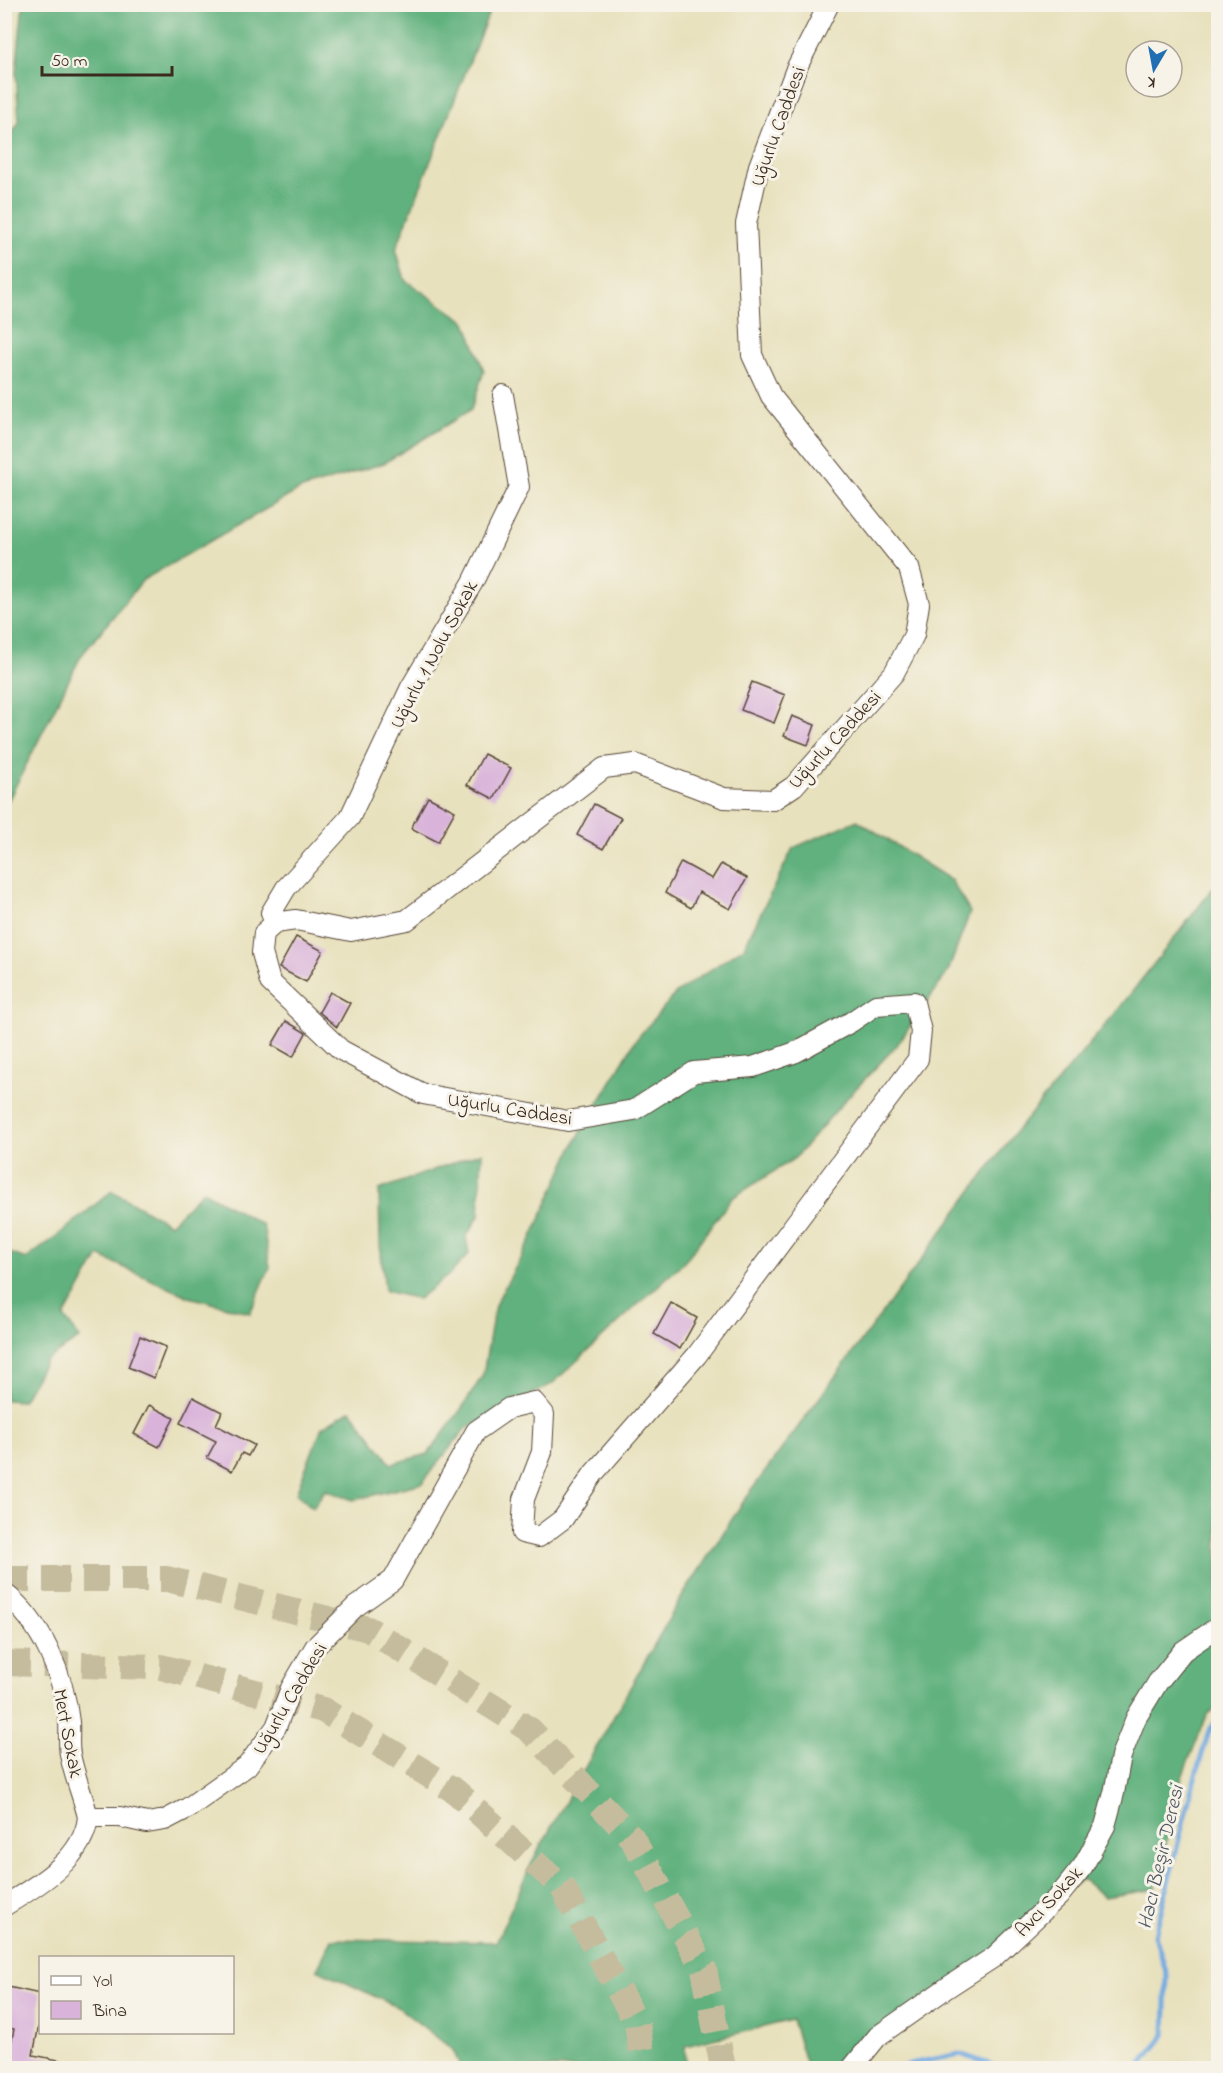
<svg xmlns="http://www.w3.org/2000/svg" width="1223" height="2073" viewBox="0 0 1223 2073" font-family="'Indie Flower',sans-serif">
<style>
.forest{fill:#60b17e;stroke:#4e6e4e;stroke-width:1.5}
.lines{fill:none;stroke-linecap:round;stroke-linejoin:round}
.stream{stroke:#72aae1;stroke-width:5}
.building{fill:#d9b3da}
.major-tunnel{stroke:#c5bc9d;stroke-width:26;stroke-dasharray:26 13;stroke-linecap:butt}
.minor-casing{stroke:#554536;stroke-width:22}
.minor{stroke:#fff;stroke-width:20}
.labels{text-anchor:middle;stroke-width:6;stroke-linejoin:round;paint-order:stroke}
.street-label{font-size:20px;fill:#3b2a1e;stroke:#f7f3e8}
.water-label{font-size:21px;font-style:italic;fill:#4e5762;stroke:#f7f3e8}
</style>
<rect width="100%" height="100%" fill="#f7f3e8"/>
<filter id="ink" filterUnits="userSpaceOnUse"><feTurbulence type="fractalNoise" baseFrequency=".0167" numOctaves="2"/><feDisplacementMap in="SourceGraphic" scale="12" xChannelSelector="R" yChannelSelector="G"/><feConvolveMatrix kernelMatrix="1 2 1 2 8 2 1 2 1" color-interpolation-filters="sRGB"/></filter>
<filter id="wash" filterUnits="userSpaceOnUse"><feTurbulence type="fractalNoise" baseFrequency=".008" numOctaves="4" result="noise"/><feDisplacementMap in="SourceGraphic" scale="24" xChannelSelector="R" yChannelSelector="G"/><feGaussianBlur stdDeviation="1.35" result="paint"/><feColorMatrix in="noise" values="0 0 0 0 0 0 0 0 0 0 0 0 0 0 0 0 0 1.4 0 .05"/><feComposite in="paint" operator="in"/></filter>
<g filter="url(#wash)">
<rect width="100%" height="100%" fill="#e8e1bd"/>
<g class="forest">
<polygon points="25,5 492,5 396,249 405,280 466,322 484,371 471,410 384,463 299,490 143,580 81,656 5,807 4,146 19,122 16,73 22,12"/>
<polygon points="857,820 951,880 970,912 948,972 897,1045 847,1098 795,1158 732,1198 685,1261 552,1384 465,1429 422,1483 353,1500 325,1490 313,1508 296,1493 322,1427 351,1410 391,1464 428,1454 462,1408 483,1375 495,1305 531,1239 575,1142 635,1041 676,993 744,947 793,848"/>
<polygon points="1218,882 1218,1708 1208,1713 1182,1777 1155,1889 1104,1897 1082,1879 987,1956 873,2034 840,2068 807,2068 792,2020 685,2046 686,2068 624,2068 623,2066 617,2068 461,2068 453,2050 399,2008 317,1969 332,1939 496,1942 535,1856 678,1603 745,1499 1013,1135 1117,1011"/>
<polygon points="482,1152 479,1216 466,1237 469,1254 450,1274 418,1299 385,1291 380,1244 379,1190"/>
<polygon points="112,1191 170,1224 203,1191 263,1225 270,1267 250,1313 189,1297 99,1256 64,1317 80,1338 46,1360 22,1401 5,1400 5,1251 26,1259 57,1236"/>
</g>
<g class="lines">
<g class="stream">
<polyline points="900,2068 910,2064 960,2054 1001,2068"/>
<polyline points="1138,2068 1165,2035 1167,1975 1155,1935 1190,1795 1209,1731 1218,1719"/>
</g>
</g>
<g id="blocks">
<g class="building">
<polygon points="752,682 785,695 774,723 741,710"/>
<polygon points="792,716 815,725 808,745 784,736"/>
<polygon points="484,754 511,768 494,799 467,785"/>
<polygon points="428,797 455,811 438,842 411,828"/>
<polygon points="594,804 621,818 603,849 577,835"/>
<polygon points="681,862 712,879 721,864 747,878 730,909 699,892 691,908 665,893"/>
<polygon points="296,937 323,951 306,982 279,968"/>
<polygon points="330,992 350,1003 337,1027 319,1012"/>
<polygon points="286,1021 306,1033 293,1057 272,1045"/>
<polygon points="671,1303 697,1318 680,1349 654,1334"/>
<polygon points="140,1336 166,1347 154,1378 128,1367"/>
<polygon points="193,1397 222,1412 216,1425 254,1445 248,1456 242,1453 232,1471 207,1458 216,1441 180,1423"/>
<polygon points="149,1405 174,1418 159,1447 134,1434"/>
<polygon points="4,1986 40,1994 40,2020 33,2055 69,2062 68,2068 6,2068 14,2029 4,2027"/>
</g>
</g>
</g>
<g filter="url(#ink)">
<use href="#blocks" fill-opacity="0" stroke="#554536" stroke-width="1.5"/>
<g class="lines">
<g class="major-tunnel">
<polyline points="4,1579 167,1579 368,1629 530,1730 632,1838 704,1969 723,2068"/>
<polyline points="4,1663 161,1667 323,1710 455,1791 563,1888 637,2024 644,2068"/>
</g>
<defs>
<g id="minor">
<polyline points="275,923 271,913 286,888 350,817 411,687 473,582 519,487 503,395"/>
<path d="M4 1593C42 1622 64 1676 69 1722 70 1733 68 1744 70 1754 74 1776 83 1796 88 1817"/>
<path d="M4 1906C37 1886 84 1859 88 1817H120L147 1823 165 1820 188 1808 247 1766 276 1727 291 1688 315 1647 355 1607 393 1580 476 1431 509 1408 534 1402 544 1414 542 1452 524 1499 522 1533 539 1537 563 1519 594 1473 697 1355 918 1059 921 1031 914 1002 876 1005 851 1022 796 1052 753 1067 694 1072 634 1110 568 1121 423 1094 341 1050 270 982 262 953 264 933 275 923 296 920 351 931 407 920 604 768 635 764 724 798 773 800 794 786 894 673 914 635 919 604 909 568 771 396 752 355 746 224 759 166 796 69 829 4"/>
<polyline points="852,2068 878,2036 948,1987 994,1957 1059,1896 1083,1866 1105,1826 1114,1793 1121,1756 1136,1718 1158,1682 1183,1651 1218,1627"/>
</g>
</defs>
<use href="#minor" class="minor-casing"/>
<use href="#minor" class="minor"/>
</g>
</g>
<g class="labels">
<g class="street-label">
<text transform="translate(777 126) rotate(-70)" y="7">Uğurlu Caddesi</text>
<text transform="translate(433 654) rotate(-62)" y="7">Uğurlu 1 Nolu Sokak</text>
<text transform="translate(834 739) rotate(-47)" y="7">Uğurlu Caddesi</text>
<text transform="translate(510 1108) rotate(9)" y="7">Uğurlu Caddesi</text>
<text transform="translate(289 1698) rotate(-59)" y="7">Uğurlu Caddesi</text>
<text transform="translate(69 1733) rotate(79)" y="7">Mert Sokak</text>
<text transform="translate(1048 1901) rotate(-47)" y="7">Avcı Sokak</text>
</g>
<g class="water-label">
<text transform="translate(1160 1857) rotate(-77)" y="7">Hacı Beşir Deresi</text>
</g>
</g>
<rect width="1223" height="2073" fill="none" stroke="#f7f3e8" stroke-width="24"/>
<rect x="39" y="1956" width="195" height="78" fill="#f7f3e8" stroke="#aca397" stroke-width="1.5"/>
<rect x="51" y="1976" width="30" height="9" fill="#ffffff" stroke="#aca397" stroke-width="1.5"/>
<text x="93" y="1986" font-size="18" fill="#3b2a1e">Yol</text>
<rect x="51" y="2001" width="30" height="18" fill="#d9b3da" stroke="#aca397" stroke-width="1.5"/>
<text x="93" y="2016" font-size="18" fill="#3b2a1e">Bina</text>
<g transform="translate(1154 69) rotate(190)"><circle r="28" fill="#f7f3e8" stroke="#aca397" stroke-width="1.5"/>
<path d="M0-4.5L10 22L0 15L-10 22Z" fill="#1f6fb2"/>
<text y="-9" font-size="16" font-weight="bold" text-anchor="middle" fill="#3b2a1e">K</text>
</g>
<path d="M42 66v9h130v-9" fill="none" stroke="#3b2a1e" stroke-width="3"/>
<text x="51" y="66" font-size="18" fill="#3b2a1e" stroke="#f7f3e8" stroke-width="4.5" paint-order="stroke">50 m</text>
</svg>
